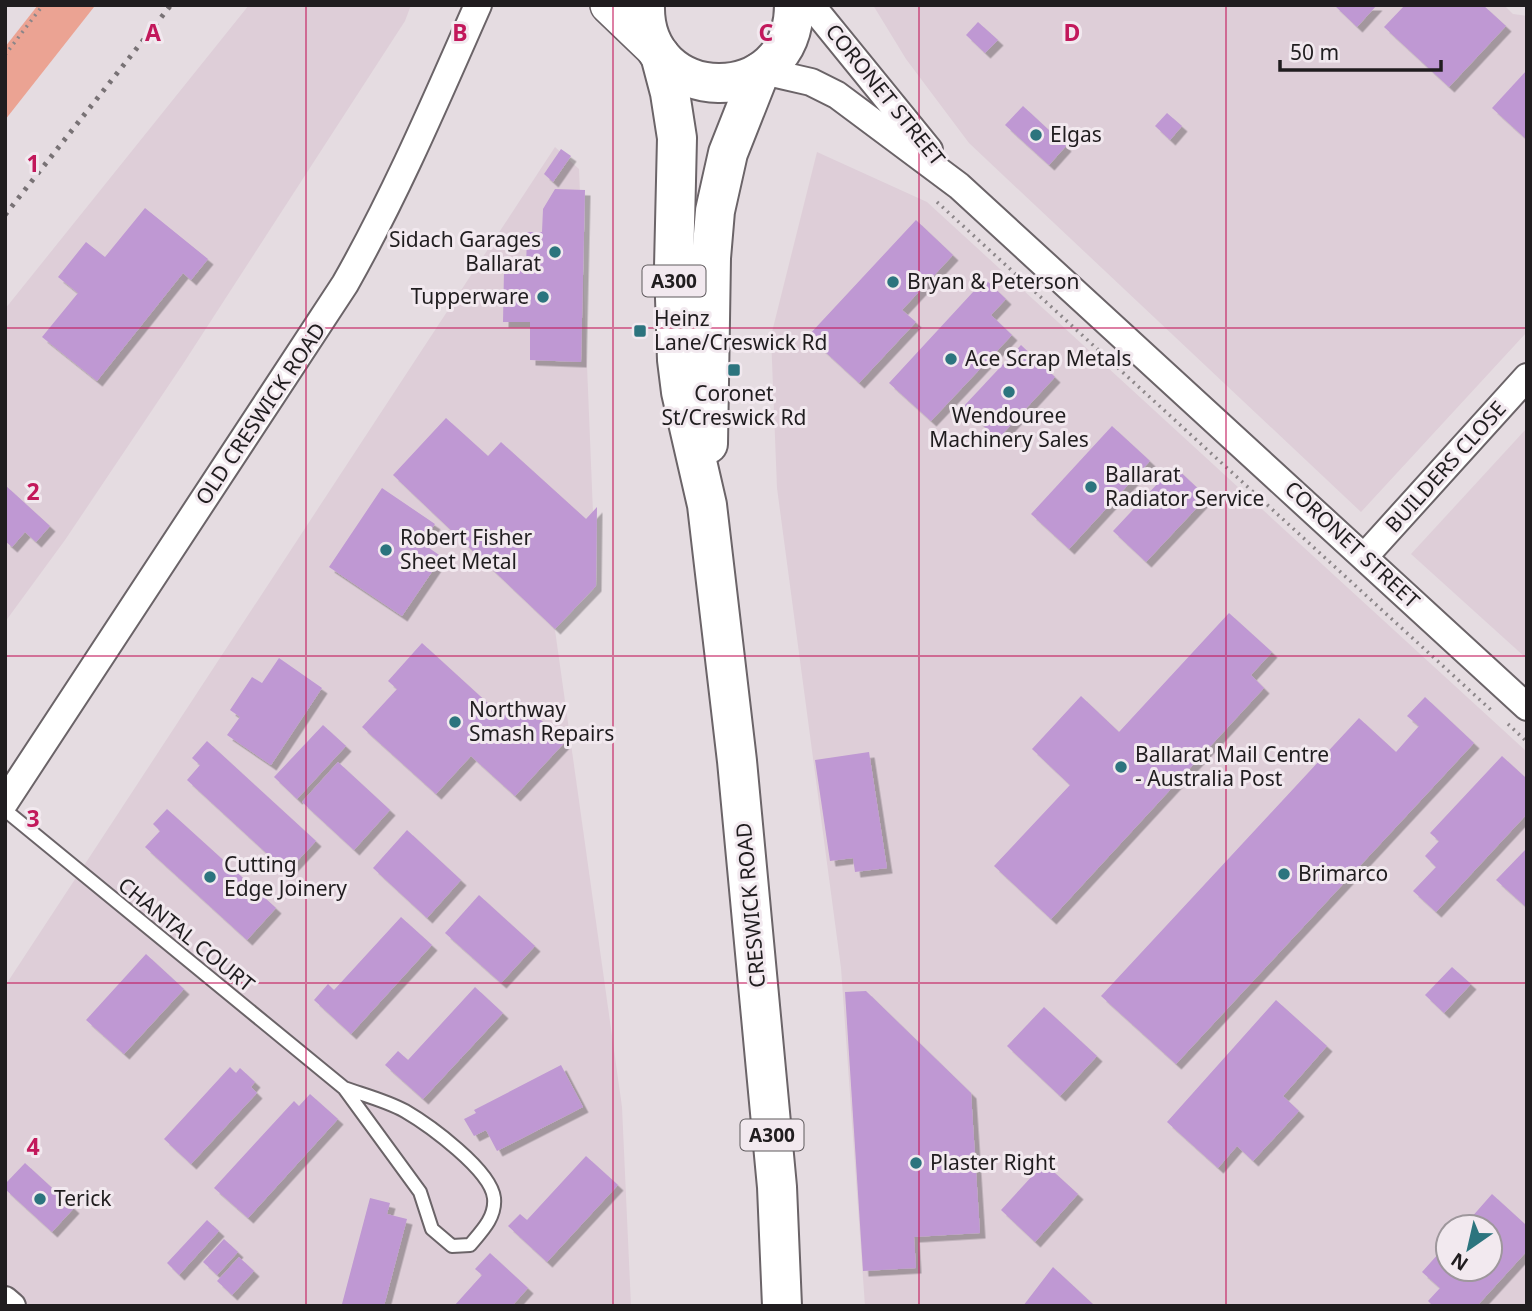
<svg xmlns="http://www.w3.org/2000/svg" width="1532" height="1311" viewBox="0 0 1532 1311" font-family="'Noto Sans',sans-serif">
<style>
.built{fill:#deced8;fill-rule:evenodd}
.green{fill:#eba393}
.building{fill:#bf98d3;filter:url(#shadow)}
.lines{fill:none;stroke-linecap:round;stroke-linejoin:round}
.lane-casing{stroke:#6b6468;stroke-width:16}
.street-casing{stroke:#6b6468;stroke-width:30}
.secondary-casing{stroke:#6b6468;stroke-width:40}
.highway-casing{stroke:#6b6468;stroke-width:42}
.path{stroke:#8c8689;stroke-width:3.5;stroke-dasharray:2 5;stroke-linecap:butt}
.lane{stroke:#fff;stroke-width:12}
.street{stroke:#fff;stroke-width:26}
.secondary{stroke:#fff;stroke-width:37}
.highway{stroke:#fff;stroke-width:38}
.rail{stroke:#787275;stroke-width:5;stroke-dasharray:3.5 7;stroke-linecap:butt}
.grid{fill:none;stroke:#c2185b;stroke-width:2;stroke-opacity:0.55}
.poi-dot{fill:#2c747e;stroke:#f2e9ef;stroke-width:2.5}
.labels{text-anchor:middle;stroke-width:6;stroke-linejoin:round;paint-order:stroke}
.shield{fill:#f2e9ef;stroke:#5f5a5d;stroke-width:2}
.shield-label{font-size:19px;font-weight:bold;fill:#201d1f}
.street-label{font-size:21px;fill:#201d1f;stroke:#f2e9ef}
.poi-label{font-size:21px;fill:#201d1f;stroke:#f2e9ef;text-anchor:start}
.grid-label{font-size:23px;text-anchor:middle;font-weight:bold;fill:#c2185b;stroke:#f2e9ef;stroke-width:6;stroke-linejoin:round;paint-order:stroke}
</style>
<defs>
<filter id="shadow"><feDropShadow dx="5.5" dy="5.5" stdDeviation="0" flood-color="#0004"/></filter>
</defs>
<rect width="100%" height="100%" fill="#e5dce1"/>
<g class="built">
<polygon points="249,5 411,5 405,21 183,364 65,540 5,622 5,309"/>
<polygon points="873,5 1504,5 1513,14 1527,16 1527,332 1361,512 969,143 906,59"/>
<polygon points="555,147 579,169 596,586 555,630 622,1107 631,1306 5,1306 5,986"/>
<path d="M817 152 927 202 1527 752V1306H865L841 968 777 488 771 336ZM1448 1227H1490V1269H1448Z"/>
<polygon points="1527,428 1527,659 1411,554"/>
</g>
<polygon class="green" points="38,5 92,5 94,7 5,120 5,47"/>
<g class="building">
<polygon points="1334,5 1377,5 1357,27"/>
<polygon points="1405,5 1483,5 1506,26 1449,87 1384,27"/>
<polygon points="978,22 998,40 985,53 966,35"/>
<polygon points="1527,70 1527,140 1492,108"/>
<polygon points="1023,106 1066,146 1049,165 1005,125"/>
<polygon points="1167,113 1182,126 1170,140 1155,126"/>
<polygon points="561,149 571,156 553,182 544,174"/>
<polygon points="555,189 585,190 581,362 530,360 530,322 503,322 504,270 526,271 527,232 542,232 543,209"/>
<polygon points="145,208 208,259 191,280 183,273 97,381 42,337 78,293 58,277 86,242 105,257"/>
<polygon points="916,220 953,255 902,310 916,322 859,383 808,336"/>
<polygon points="985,279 1006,299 991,315 1012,335 931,421 889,383"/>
<polygon points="1021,345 1055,377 998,439 963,407"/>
<polygon points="446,418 488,456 501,442 586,519 597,507 596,586 555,629 393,475"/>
<polygon points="1112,426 1150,461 1069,549 1031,514"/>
<polygon points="1174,466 1207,497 1146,562 1113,531"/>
<polygon points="5,485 50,526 36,542 25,532 12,547 5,541"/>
<polygon points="382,488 435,524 422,543 442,557 402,616 329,567"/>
<polygon points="1229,613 1272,652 1251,675 1264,688 1051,919 994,866 1070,785 1032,749 1081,696 1119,732"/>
<polygon points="422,643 503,717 519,700 565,742 515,796 471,756 436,794 362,727 397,689 388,681"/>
<polygon points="279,658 322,688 271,765 227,735 240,717 230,710 252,677 262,683"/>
<polygon points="1425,697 1474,743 1176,1064 1101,996 1359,718 1396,752 1419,726 1407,716"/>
<polygon points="323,725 346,746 297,799 274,777"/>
<polygon points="207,741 316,841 287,872 187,780 200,765 192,758"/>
<polygon points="869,752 887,868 855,872 853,858 830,861 815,760"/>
<polygon points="1502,756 1527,779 1527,814 1436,912 1413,891 1436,867 1425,856 1439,841 1430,833"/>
<polygon points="338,762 390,810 354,850 302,802"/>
<polygon points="167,809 276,908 247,940 145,847 160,831 153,824"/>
<polygon points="407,830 461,880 427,918 373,868"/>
<polygon points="1527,848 1527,908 1496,880"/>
<polygon points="479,895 535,946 501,983 445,933"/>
<polygon points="401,917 432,945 351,1034 314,1000 328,984 334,990"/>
<polygon points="146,954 184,989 124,1054 86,1020"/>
<polygon points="1452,967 1471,984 1444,1013 1425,995"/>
<polygon points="475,987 503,1013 423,1099 385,1065 398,1051 408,1060"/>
<polygon points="866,991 971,1093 980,1233 914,1237 916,1268 863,1271 845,992"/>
<polygon points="1276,1000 1327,1046 1283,1096 1299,1111 1253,1161 1237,1146 1218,1168 1167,1122"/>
<polygon points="1044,1007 1097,1056 1060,1096 1007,1046"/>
<polygon points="561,1065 583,1107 497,1151 486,1130 474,1136 464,1119 476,1113 474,1110"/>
<polygon points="230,1067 236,1073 240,1068 255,1082 251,1087 257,1093 191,1164 164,1139"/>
<polygon points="310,1094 338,1119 248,1218 214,1188 294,1101 299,1106"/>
<polygon points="586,1156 618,1185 547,1262 508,1226 520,1214 527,1220"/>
<polygon points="25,1163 74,1208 52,1232 5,1189 5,1184"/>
<polygon points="1044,1163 1078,1194 1035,1242 1001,1210"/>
<polygon points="1492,1194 1527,1226 1527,1251 1477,1306 1433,1306 1428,1301 1440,1288 1422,1272 1448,1243 1448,1269 1490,1269 1490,1227 1463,1227"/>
<polygon points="370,1198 390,1203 387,1214 407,1219 384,1306 348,1306 342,1304"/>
<polygon points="207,1220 219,1231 179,1275 167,1263"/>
<polygon points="224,1239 238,1252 217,1275 203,1262"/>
<polygon points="490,1253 528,1288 512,1306 454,1306 482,1275 475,1269"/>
<polygon points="239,1257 254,1271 232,1295 217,1281"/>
<polygon points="1053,1267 1095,1306 1023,1306"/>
</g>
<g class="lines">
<defs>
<path id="lane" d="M5 810 344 1088 420 1192 432 1229 452 1246 470 1245C482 1231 496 1217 494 1198 491 1170 429 1125 405 1111 387 1101 364 1095 344 1088"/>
<g id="street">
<polyline points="811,5 929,150"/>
<polyline points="763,71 811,82 837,95 959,186 1527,707"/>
<polyline points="1365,556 1527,377"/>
<path d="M5 802 345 284C396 194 436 100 478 5"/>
<polyline points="5,1300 12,1306"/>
</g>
<polyline id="secondary" points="609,5 658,52"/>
<g id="highway">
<path d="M645 5C642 107 794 111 794 5"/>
<polyline points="660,55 670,93 677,138 674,267 677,360 681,392 707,505 737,761 777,1187 782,1306"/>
<polyline points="708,444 711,258 715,211 728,153 760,72"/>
</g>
</defs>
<use href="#lane" class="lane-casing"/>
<use href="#street" class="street-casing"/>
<use href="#secondary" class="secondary-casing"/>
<use href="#highway" class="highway-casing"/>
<g class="path">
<polyline points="5,55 43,5"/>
<polyline points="937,202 1491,710"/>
<polyline points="1508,724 1527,742"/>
</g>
<use href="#lane" class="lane"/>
<use href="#street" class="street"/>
<use href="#secondary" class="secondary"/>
<use href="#highway" class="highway"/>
<polyline class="rail" points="5,215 171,5"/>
</g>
<path class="grid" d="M306 5V1306M613 5V1306M919 5V1306M1226 5V1306M5 328H1527M5 656H1527M5 983H1527"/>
<g class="poi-dot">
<circle cx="1036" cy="135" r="7"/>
<circle cx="555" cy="252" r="7"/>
<circle cx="893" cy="282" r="7"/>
<circle cx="543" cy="297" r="7"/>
<rect x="633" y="324" width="14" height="14" rx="3.5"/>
<circle cx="951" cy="359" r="7"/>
<rect x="727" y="363" width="14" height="14" rx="3.5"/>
<circle cx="1009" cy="392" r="7"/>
<circle cx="1091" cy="487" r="7"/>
<circle cx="386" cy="550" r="7"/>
<circle cx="455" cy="722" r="7"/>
<circle cx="1121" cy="767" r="7"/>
<circle cx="1284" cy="874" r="7"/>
<circle cx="210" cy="877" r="7"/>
<circle cx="916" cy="1163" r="7"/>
<circle cx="40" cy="1199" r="7"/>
</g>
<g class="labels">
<g class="shield">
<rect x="642.5" y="265.5" width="63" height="31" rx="5"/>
<rect x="740.5" y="1119.5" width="63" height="31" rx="5"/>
</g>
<g class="shield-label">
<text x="674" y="288">A300</text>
<text x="772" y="1142">A300</text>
</g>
<g class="street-label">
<text transform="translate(885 95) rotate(51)" y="7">CORONET STREET</text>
<text transform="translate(261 414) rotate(-56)" y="7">OLD CRESWICK ROAD</text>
<text transform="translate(1446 467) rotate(-48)" y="7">BUILDERS CLOSE</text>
<text transform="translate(1352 545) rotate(43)" y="7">CORONET STREET</text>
<text transform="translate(751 905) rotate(-95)" y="7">CRESWICK ROAD</text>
<text transform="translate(186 935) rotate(39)" y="7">CHANTAL COURT</text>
</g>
<g class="poi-label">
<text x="1050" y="142">Elgas</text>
<text x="541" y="247" text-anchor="end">Sidach Garages<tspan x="541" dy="24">Ballarat</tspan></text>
<text x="907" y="289">Bryan &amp; Peterson</text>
<text x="529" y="304" text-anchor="end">Tupperware</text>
<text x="654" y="326">Heinz<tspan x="654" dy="24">Lane/Creswick Rd</tspan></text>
<text x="965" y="366">Ace Scrap Metals</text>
<text x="734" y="401" text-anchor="middle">Coronet<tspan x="734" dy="24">St/Creswick Rd</tspan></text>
<text x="1009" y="423" text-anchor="middle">Wendouree<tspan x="1009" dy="24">Machinery Sales</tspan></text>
<text x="1105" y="482">Ballarat<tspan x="1105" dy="24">Radiator Service</tspan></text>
<text x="400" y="545">Robert Fisher<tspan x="400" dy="24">Sheet Metal</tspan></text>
<text x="469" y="717">Northway<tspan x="469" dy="24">Smash Repairs</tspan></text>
<text x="1135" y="762">Ballarat Mail Centre<tspan x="1135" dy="24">- Australia Post</tspan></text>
<text x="224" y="872">Cutting<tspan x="224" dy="24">Edge Joinery</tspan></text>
<text x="1298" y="881">Brimarco</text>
<text x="930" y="1170">Plaster Right</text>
<text x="54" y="1206">Terick</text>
</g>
</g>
<g class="grid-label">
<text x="153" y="41">A</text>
<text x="460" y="41">B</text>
<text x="766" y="41">C</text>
<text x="1072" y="41">D</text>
<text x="33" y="172">1</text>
<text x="33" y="500">2</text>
<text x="33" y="827">3</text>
<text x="33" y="1155">4</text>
</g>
<rect width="1532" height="1311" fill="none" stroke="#201d1f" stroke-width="14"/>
<g transform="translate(1469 1248) rotate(214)"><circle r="33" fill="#f2e9ef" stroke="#9e979c" stroke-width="2"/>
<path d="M0-5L12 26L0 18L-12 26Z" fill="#2c747e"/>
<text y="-10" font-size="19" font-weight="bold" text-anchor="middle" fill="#201d1f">N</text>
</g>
<path d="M1280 60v10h161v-10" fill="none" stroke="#201d1f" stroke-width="3.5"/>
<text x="1290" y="60" font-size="21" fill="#201d1f" stroke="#f2e9ef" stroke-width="5" paint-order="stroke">50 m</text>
</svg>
